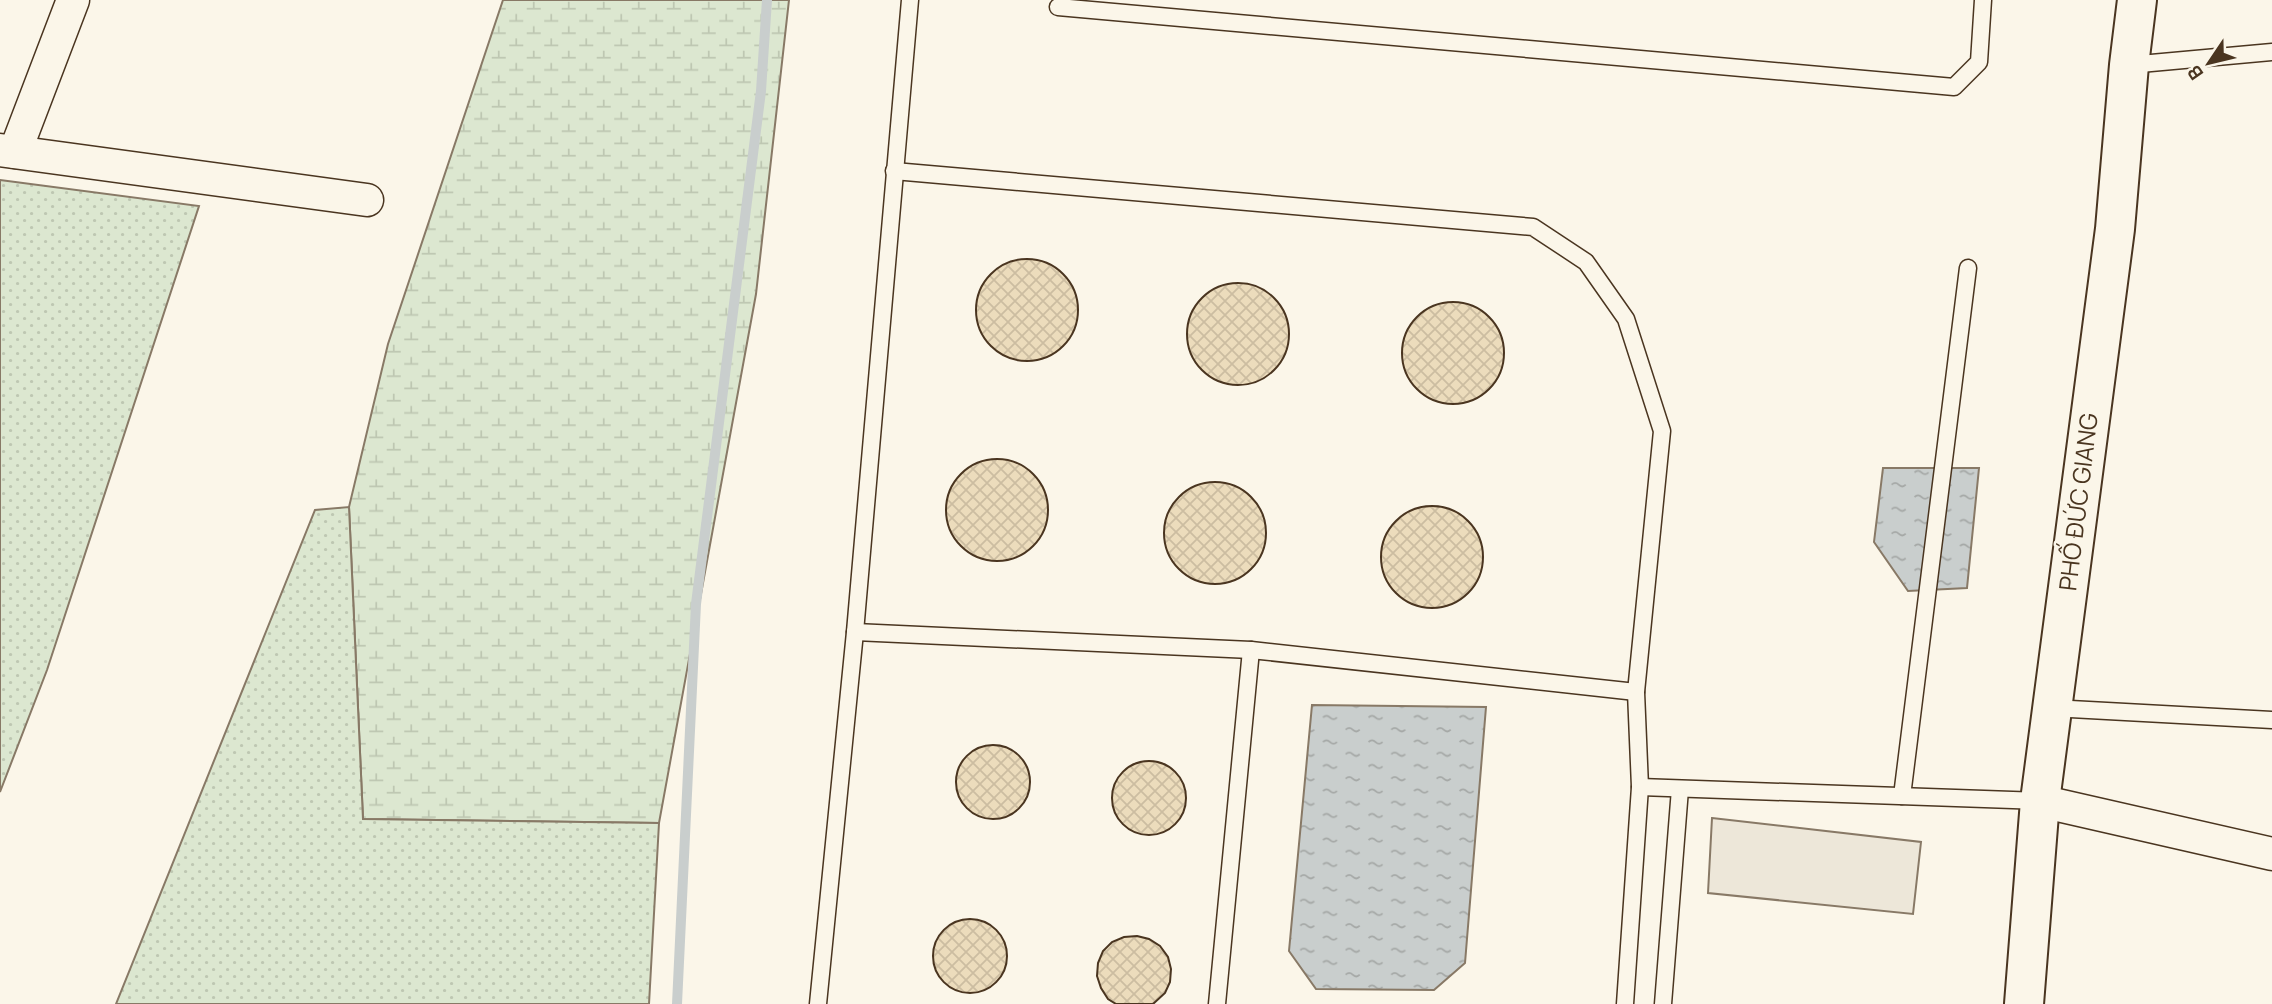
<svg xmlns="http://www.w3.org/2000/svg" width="2272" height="1004" viewBox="0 0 2272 1004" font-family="Manrope,sans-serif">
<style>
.wetland{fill:url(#wetland-marsh);stroke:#887966;stroke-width:2}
.garden{fill:url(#garden-dots);stroke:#887966;stroke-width:2}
.parking{fill:#ede7d9;stroke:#887966;stroke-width:2}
.water{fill:url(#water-ripples);stroke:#887966;stroke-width:2}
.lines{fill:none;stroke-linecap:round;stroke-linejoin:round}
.stream{stroke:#c9cecd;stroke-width:10}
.building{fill:url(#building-cross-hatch);stroke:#4a3520;stroke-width:2}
.lane-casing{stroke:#4a3520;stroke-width:19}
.street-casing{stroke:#4a3520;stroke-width:35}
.secondary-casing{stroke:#4a3520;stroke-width:42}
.lane{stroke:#fbf6e9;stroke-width:16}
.street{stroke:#fbf6e9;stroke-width:32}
.secondary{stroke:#fbf6e9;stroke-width:38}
.labels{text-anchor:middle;stroke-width:5;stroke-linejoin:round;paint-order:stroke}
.street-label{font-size:24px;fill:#4a3520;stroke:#fbf6e9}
</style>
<defs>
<pattern id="wetland-marsh" width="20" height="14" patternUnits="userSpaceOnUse" patternTransform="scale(1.75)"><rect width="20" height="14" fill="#dce7d0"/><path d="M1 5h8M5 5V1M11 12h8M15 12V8" fill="none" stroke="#bec7b2"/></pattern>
<pattern id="garden-dots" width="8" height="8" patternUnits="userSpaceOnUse" patternTransform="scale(1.75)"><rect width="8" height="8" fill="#dce7d0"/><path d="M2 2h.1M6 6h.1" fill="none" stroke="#bec7b2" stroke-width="1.8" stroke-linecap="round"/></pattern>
<pattern id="water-ripples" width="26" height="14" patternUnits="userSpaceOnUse" patternTransform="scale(1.75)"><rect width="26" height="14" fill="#c9cecd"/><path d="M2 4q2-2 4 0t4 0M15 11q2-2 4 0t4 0" fill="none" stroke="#a5a8a6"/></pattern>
<pattern id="building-cross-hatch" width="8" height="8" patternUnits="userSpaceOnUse" patternTransform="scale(1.75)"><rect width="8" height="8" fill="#ecdcbc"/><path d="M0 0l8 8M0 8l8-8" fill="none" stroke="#ccbda1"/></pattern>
</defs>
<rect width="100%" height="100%" fill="#fbf6e9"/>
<polygon class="wetland" points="503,0 789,0 756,294 659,823 363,819 349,507 388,344"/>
<g class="garden">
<polygon points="0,180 199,206 47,670 0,792"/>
<polygon points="349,507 363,819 659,823 649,1004 116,1004 315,510"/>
</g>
<polygon class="parking" points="1712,818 1921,842 1913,914 1708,893"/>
<g class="water">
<polygon points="1883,468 1979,468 1967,588 1908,591 1874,542"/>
<polygon points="1312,705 1486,707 1465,963 1434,990 1316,989 1289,951"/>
</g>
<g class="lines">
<polyline class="stream" points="677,1004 696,604 761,91 767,0"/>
</g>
<g class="building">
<circle cx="1027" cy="310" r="51"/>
<circle cx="1238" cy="334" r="51"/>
<circle cx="1453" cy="353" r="51"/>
<circle cx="997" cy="510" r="51"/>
<circle cx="1215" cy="533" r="51"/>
<circle cx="1432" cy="557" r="51"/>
<circle cx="993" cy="782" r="37"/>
<circle cx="1149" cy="798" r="37"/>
<circle cx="970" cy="956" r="37"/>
<polygon points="1137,936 1149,939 1160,946 1168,957 1171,969 1170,982 1165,993 1153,1004 1116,1004 1108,999 1101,988 1097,976 1098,963 1103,951 1112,942 1124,937"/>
</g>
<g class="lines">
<defs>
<g id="lane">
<polyline points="1058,7 1954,87 1979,62 1983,0"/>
<polyline points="2129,65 2272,52"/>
<polyline points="894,171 1533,227 1586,262 1626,319 1662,431 1636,692 1640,787 1625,1004"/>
<polyline points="855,632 1251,650 1636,692"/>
<polyline points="2052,708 2272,720"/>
<polyline points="1640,787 2040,801"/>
<polyline points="1902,796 1968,268"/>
<polyline points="818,1004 855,632 910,0"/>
<polyline points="1217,1004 1251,650"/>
<polyline points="1663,1004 1680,789"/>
</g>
<g id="street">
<polyline points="0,150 367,200"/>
<polyline points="15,152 73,0"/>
<polyline points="2040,801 2272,854"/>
</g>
<polyline id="secondary" points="2024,1004 2040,801 2115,229 2129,65 2137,0"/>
</defs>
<use href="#lane" class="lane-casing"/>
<use href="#street" class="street-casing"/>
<use href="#secondary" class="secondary-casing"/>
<use href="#lane" class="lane"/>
<use href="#street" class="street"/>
<use href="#secondary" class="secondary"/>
</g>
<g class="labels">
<g class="street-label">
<text transform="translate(2079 502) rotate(-83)" y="8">PHỐ ĐỨC GIANG</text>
</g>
</g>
<g transform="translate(2209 63) rotate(235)" stroke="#fbf6e9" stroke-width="5" paint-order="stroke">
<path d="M0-5L12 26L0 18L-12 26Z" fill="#4a3520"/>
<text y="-10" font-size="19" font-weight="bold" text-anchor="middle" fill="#4a3520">B</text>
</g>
</svg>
